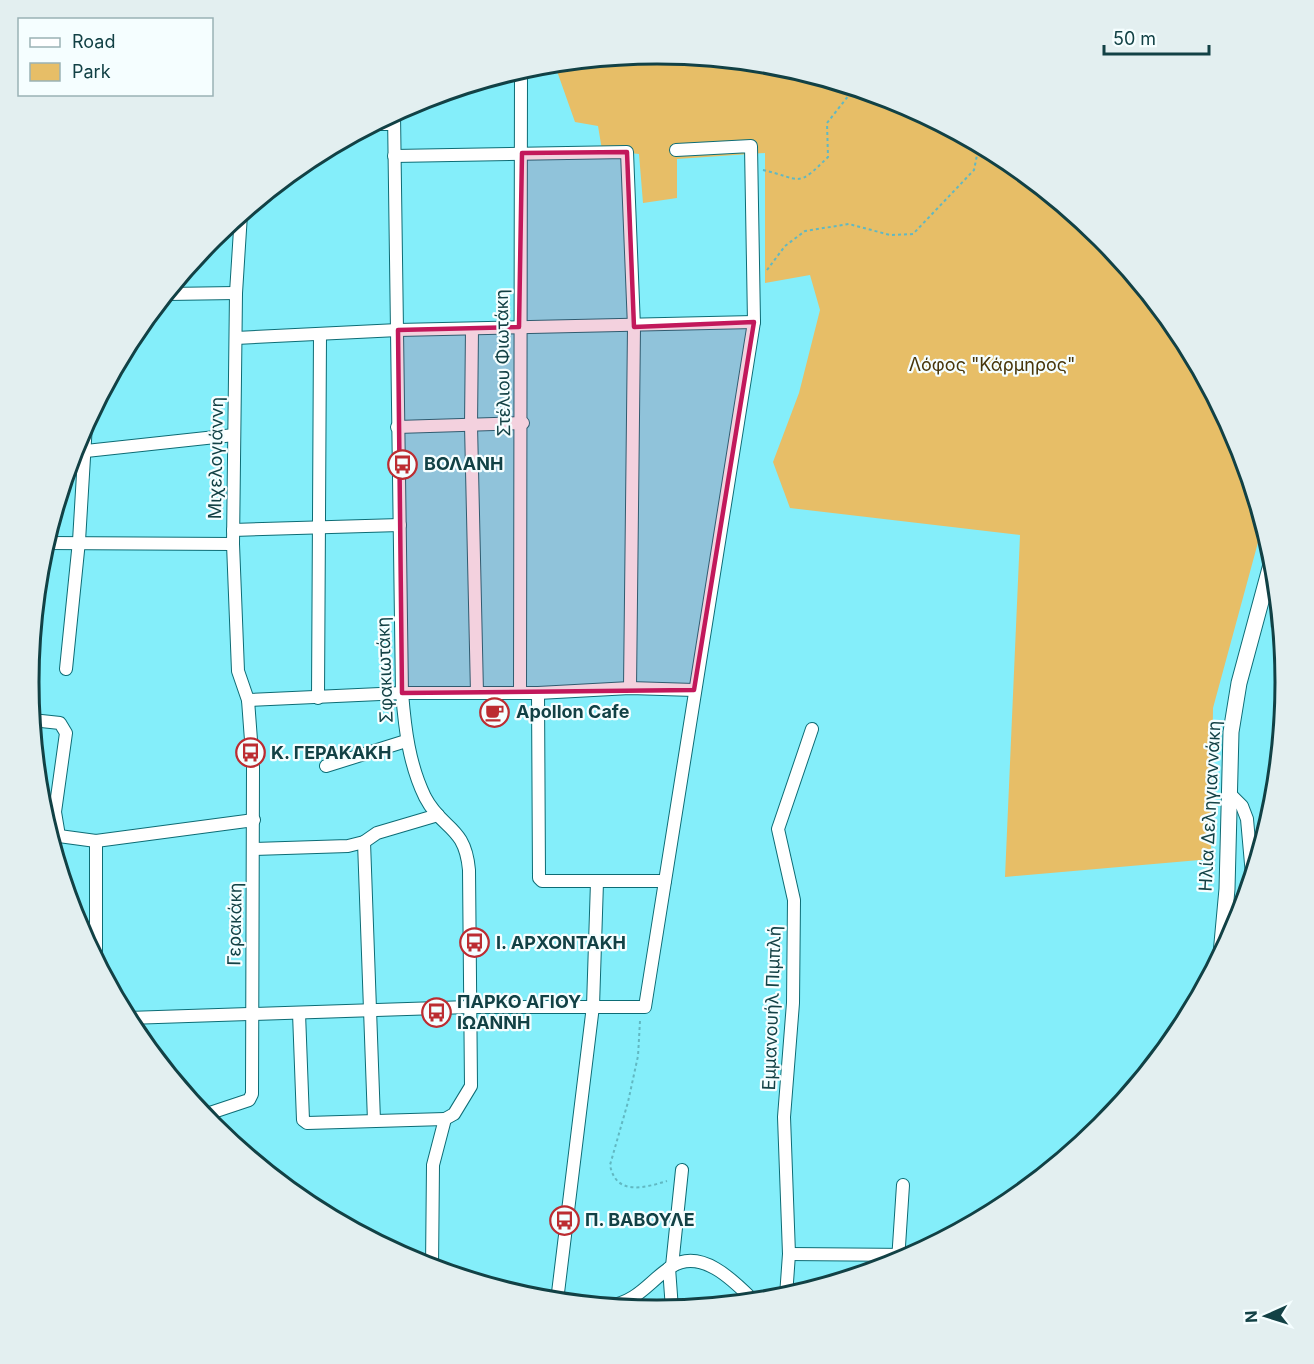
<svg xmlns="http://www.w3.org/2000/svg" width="1314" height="1364" viewBox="0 0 1314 1364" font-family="Inter,sans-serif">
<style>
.green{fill:#e7be67}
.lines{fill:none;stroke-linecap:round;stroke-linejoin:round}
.minor-casing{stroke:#0d6c75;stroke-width:14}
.tertiary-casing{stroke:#0d6c75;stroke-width:17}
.path{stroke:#61b8c2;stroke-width:2;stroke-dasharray:3 3;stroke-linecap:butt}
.minor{stroke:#fff;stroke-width:12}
.tertiary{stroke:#fff;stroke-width:15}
.marked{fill:#c2185b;fill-opacity:0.2;stroke:#c2185b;stroke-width:4.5;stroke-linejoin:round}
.labels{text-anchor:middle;stroke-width:4.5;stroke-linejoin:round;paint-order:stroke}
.street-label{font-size:18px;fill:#124145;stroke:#f5feff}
.park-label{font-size:18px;fill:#483509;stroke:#f5feff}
.poi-label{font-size:18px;font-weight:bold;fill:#124145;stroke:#f5feff;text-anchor:start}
.rim{fill:none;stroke:#124145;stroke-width:3}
</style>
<rect width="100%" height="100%" fill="#84eefa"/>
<polygon class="green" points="657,54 780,66 898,101 1006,160 1102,238 1180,333 1238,442 1263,524 1213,708 1211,859 1005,877 1020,535 790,508 773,462 799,393 820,310 810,275 765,283 765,153 677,159 677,198 643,203 639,154 602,150 598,126 575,122 558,74 551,64"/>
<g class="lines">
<defs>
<g id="minor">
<path d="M394 114 402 693C405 729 409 764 425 797 442 830 465 825 469 870L471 1086 454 1114 445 1119 433 1165 432 1267"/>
<polyline points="374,124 393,124"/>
<polyline points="394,156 627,152 634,327 630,688"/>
<polyline points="167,294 236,293"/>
<polyline points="472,329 471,425 477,693"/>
<polyline points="236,338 398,330 754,322"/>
<polyline points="397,427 523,423"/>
<polyline points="86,451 234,435"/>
<polyline points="233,530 400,525"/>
<polyline points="46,543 233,544"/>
<polyline points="66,669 79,541 86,424"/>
<polyline points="520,692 521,70"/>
<polyline points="538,693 539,878 542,881 665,881"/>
<polyline points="318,698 320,335"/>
<polyline points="248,700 402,693 538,693 630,688 694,690"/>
<polyline points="32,720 60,723 66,733 55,812 59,836"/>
<polyline points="326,766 406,741"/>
<polyline points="1228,792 1242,806 1247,819 1252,875"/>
<polyline points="59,836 96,841 254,820"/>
<polyline points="364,842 374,1121"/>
<polyline points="254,849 348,846 364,842 377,833 438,815"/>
<polyline points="96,959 96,841"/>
<polyline points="299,1013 303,1120 307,1123 445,1119"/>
<polyline points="128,1018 469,1007 645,1007 754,322 751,146 676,150"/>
<polyline points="204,1115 249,1100 252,1094 253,767 248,700 238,671 233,544 236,293 241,214"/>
<polyline points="789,1254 911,1255"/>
<polyline points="898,1261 903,1185"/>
<polyline points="672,1266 682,1170"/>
<polyline points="669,1268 672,1309"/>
<polyline points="786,1296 789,1254 784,1117 793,1003 794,900 778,829 812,729"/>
<polyline points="557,1301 593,1006 597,882"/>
<path d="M609 1306C639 1301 649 1281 671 1267 701 1247 734 1281 754 1301"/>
</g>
<polyline id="tertiary" points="1221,954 1227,889 1231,732 1239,683 1273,557"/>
</defs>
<use href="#minor" class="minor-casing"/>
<use href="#tertiary" class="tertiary-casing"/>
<g class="path">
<path d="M763 170C802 179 796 189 828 157L827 123 849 95 848 86"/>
<polyline points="767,270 785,246 805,231 849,224 890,235 913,234 974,170 979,145"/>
<path d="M640 1021 638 1056 628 1102 610 1165C616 1196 644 1188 667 1181"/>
</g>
<use href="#minor" class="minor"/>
<use href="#tertiary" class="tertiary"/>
</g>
<path class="marked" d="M627 152 634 327 754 322 694 690 402 693 398 330 519 327 522 153Z"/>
<defs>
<symbol id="bus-ring" viewBox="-11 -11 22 22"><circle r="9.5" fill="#f5feff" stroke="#bc2c31" stroke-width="1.5"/><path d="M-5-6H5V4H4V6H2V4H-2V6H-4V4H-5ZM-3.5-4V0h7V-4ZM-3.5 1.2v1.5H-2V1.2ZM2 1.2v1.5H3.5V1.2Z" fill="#bc2c31"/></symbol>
<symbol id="cafe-ring" viewBox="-11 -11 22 22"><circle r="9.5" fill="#f5feff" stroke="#bc2c31" stroke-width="1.5"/><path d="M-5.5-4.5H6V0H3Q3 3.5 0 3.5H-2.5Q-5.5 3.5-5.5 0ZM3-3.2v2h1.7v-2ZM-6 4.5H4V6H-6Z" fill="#bc2c31"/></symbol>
</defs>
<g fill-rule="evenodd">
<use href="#bus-ring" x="386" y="448" width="33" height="33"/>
<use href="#cafe-ring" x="478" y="696" width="33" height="33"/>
<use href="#bus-ring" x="234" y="736" width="33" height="33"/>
<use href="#bus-ring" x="458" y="926" width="33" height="33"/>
<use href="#bus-ring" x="420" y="996" width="33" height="33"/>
<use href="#bus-ring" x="548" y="1204" width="33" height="33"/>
</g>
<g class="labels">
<g class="street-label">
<text transform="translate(503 363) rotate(-91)" y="6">Στέλιου Φιωτάκη</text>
<text transform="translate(216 458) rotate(-89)" y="6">Μιχελογιάννη</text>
<text transform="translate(385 670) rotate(-92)" y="6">Σφακιωτάκη</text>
<text transform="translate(1210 806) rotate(-87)" y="6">Ηλία Δεληγιαννάκη</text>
<text transform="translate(235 924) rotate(-89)" y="6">Γερακάκη</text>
<text transform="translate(772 1008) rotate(-88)" y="6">Εµµανουήλ Πιµπλή</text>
</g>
<g class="park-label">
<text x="992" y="371">Λόφος "Κάρμηρος"</text>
</g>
<g class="poi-label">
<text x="424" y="470">ΒΟΛΑΝΗ</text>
<text x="516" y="718">Apollon Cafe</text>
<text x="271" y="759">Κ. ΓΕΡΑΚΑΚΗ</text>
<text x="496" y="949">Ι. ΑΡΧΟΝΤΑΚΗ</text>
<text x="457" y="1008">ΠΑΡΚΟ ΑΓΙΟΥ<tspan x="457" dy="21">ΙΩΑΝΝΗ</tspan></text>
<text x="585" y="1226">Π. ΒΑΒΟΥΛΕ</text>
</g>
</g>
<path d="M0 0H1314V1364H0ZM39 682a618 618 0 1 1 1236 0a618 618 0 1 1-1236 0Z" fill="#e3eff0" fill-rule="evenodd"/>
<path class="rim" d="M39 682a618 618 0 1 1 1236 0a618 618 0 1 1-1236 0Z"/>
<rect x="18" y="18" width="195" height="78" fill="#f5feff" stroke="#9ab2b5" stroke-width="1.5"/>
<rect x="30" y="38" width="30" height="9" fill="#ffffff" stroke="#9ab2b5" stroke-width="1.5"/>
<text x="72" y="48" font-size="18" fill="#124145">Road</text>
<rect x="30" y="63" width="30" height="18" fill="#e7be67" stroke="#9ab2b5" stroke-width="1.5"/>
<text x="72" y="78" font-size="18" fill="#124145">Park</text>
<g transform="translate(1266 1316) rotate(267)" stroke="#f5feff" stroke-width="4.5" paint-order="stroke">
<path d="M0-4.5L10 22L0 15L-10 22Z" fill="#124145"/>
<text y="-9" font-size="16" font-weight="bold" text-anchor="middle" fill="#124145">N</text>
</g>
<path d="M1104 45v9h105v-9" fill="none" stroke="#124145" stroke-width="3"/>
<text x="1113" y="45" font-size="18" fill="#124145" stroke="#f5feff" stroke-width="4.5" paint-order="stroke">50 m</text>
</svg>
